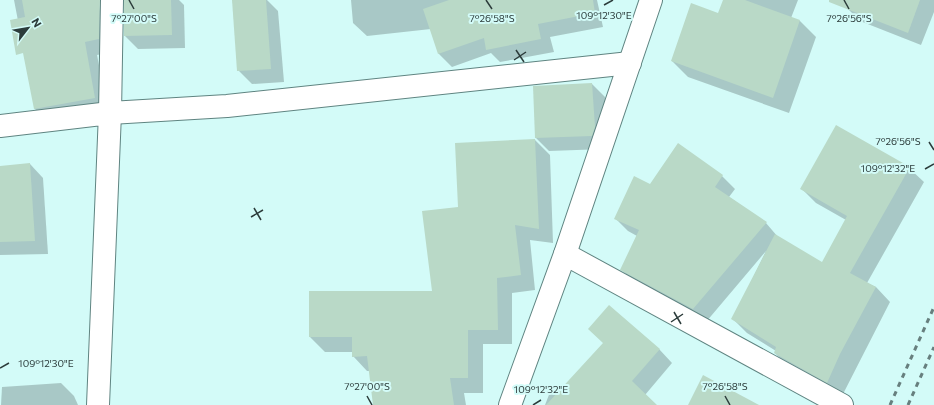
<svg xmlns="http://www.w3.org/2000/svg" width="934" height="405" viewBox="0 0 934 405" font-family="Commissioner,sans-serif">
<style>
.shadow{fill:#0003}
.building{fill:#b9d9c7}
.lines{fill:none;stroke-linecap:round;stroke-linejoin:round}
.street-casing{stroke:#5f8481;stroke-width:24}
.street{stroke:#fff;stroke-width:22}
.rail{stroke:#677f7e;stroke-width:3;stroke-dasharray:5 5;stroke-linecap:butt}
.ticks{fill:none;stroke:#2c3c3b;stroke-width:1.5}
.ticks-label{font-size:10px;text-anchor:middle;fill:#2c3c3b;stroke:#d3fbf8;stroke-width:4;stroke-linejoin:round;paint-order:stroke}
</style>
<rect width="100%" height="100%" fill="#d3fbf8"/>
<g class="shadow">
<polygon points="14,0 98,0 108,53 97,55 108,111 48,122 35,109"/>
<polygon points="140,0 179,0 184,5 185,48 138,49 125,36"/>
<polygon points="233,0 267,0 278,11 284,82 252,84 238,70"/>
<polygon points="351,0 597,0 603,27 550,37 554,52 500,62 491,53 452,67 439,54 431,29 367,36 353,23"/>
<polygon points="724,0 798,0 791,18 800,21 816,37 789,113 688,77 672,61 719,14"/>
<polygon points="850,0 934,0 934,12 921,45 860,21 847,8"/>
<polygon points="592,84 605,97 608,141 605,149 549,151 536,138 534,87"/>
<polygon points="535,140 550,155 553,243 530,240 535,290 512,293 512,344 483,344 483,393 464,393 466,405 374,405 370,371 367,371 353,356 353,352 325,352 310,337 433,292 459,208"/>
<polygon points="30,164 43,178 48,254 0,255 0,167"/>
<polygon points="909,168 924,182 867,283 876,287 890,302 842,396 789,368 775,353 776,351 747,333 733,319 766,251 706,322 635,283 622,270 637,236 628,231 615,218 651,185 722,176 735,189 729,197 766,223 778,237 822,264 846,220 816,203 801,188"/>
<polygon points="659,349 672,363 645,395 655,405 545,405 552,387 559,393"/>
<polygon points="61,383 74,396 78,405 1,405 2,387"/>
</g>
<g class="building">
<polygon points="22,0 100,0 99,39 85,42 95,98 34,109 23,53 16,55 10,20 25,17"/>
<polygon points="124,0 171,0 172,35 124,36"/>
<polygon points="232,0 266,0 271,69 237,71"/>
<polygon points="449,0 593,0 595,13 538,24 541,39 486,50 484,38 438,54 423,9"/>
<polygon points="723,0 745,0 800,20 773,98 671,61 691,3 718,13"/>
<polygon points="829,0 920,0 908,33 829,2"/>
<polygon points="592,83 595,127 592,136 535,138 533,86"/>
<polygon points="836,125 910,167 850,273 876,287 840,354 827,383 774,353 776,347 731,319 775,234 822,262 847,216 800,189"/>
<polygon points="535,139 539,229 515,225 521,275 497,278 498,330 468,330 468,378 450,378 454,405 373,405 367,356 352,357 352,337 309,337 309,291 432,291 422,211 458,207 455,143"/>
<polygon points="678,143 723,175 715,187 767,222 693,309 620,270 639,230 614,219 634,176 650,184"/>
<polygon points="30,163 35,241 0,242 0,166"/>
<polygon points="609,305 660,349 632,381 657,405 546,405 603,343 588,329"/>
<polygon points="703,375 759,405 688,405"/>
</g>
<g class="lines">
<defs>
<g id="street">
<polyline points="112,0 110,113 227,106 630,63"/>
<polyline points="0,126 110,113 98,405"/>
<polyline points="565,254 842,405"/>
<polyline points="510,405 565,254 651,0"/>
</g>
</defs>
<use href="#street" class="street-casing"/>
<use href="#street" class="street"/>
<g class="rail">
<polyline points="890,405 934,307"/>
<polyline points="908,405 934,347"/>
</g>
</g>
<path class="ticks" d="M129 0 134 9M486 0 492 9M844 0 849 9M604 5 613 0M516 50 524 62M514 60 526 52M929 142 934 150M925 169 934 164M254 208 261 220M251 217 263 210M674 312 681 324M671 322 683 314M0 368 9 363M367 396 372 405M725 396 730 405M533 405 541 400"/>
<g class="ticks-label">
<text x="604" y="19">109°12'30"E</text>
<text x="134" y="22">7°27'00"S</text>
<text x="492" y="22">7°26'58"S</text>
<text x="849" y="22">7°26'56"S</text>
<text x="898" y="145">7°26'56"S</text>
<text x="888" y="172">109°12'32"E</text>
<text x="46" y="367">109°12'30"E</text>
<text x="367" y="390">7°27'00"S</text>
<text x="725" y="390">7°26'58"S</text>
<text x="541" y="393">109°12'32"E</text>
</g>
<g transform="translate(28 28) rotate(59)" stroke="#d3fbf8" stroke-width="3" paint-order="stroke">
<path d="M0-3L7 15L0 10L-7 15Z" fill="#2c3c3b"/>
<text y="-6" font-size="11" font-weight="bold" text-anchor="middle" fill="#2c3c3b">N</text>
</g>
</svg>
